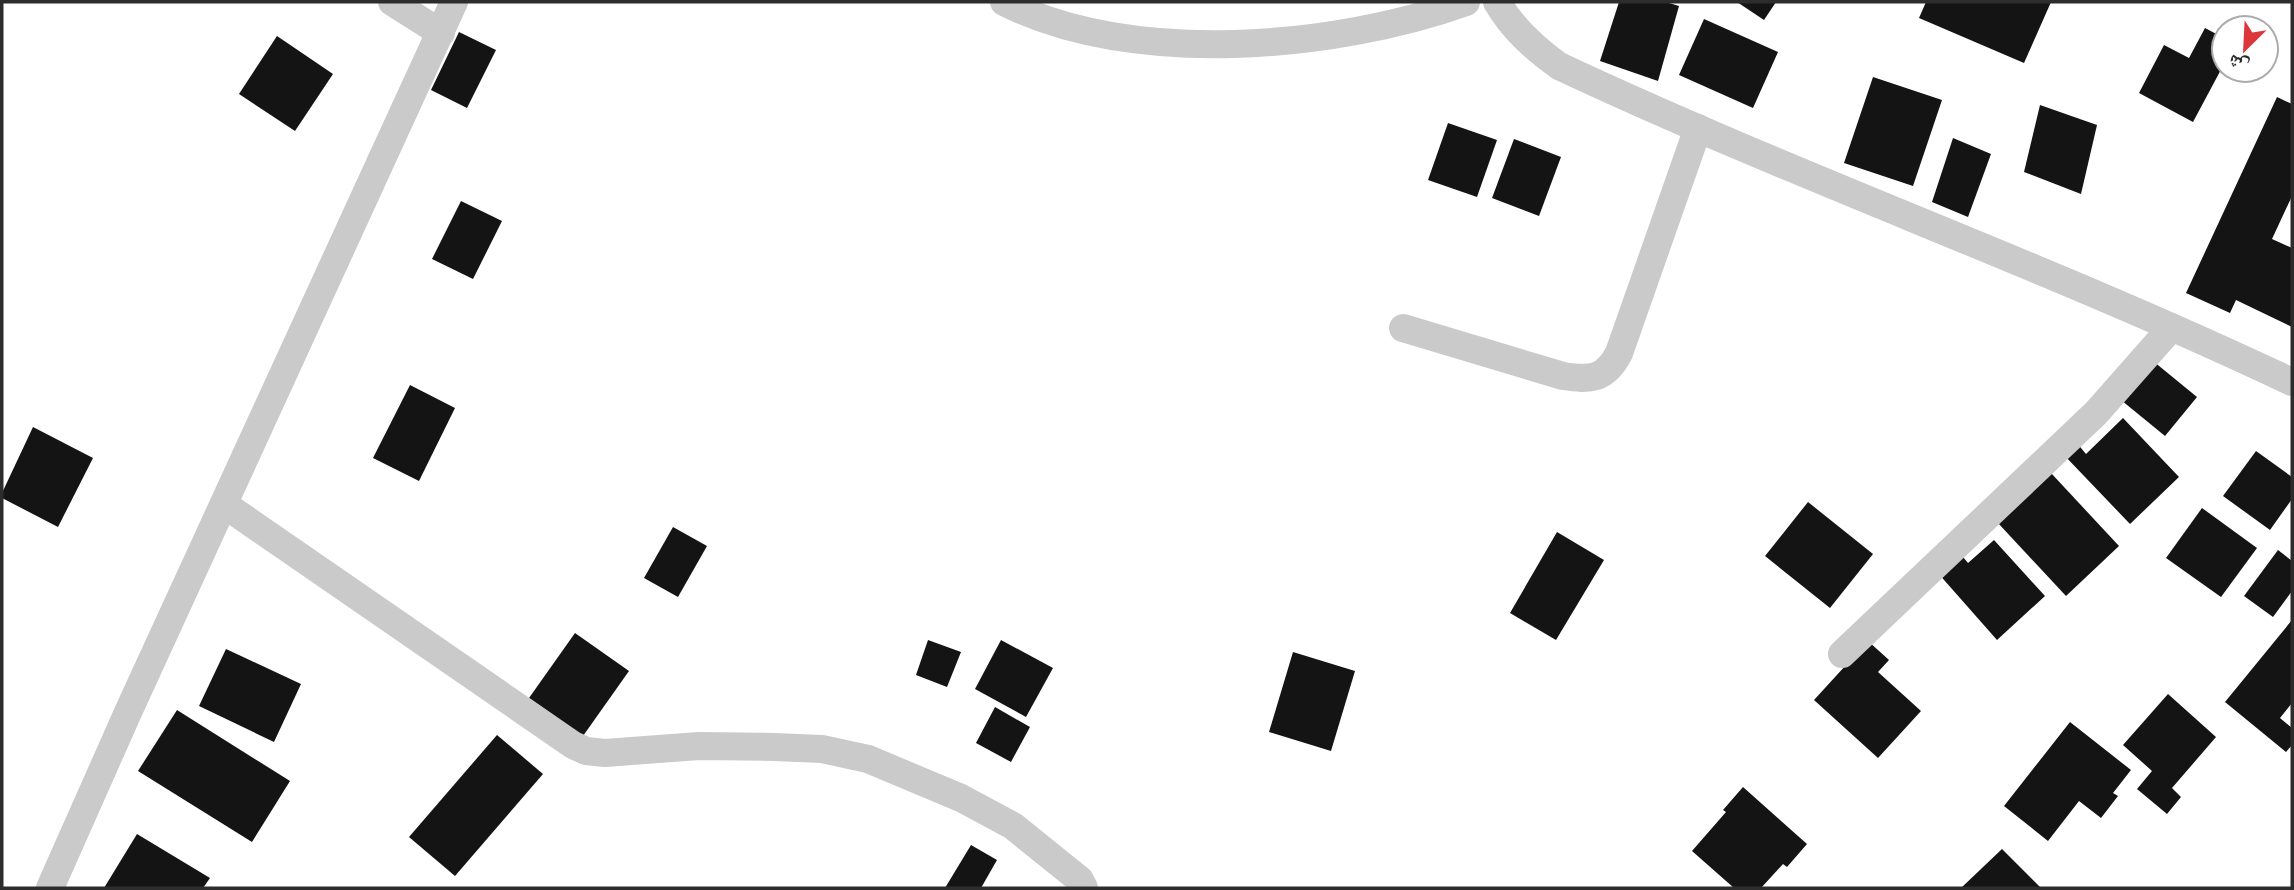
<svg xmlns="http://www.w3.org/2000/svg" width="2294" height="890" viewBox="0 0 2294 890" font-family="Lato,'Noto Naskh Arabic',sans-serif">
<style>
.building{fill:#141414}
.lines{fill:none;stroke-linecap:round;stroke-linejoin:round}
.minor{stroke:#cacaca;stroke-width:28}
</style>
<rect width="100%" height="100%" fill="#fff"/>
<g class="building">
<polygon points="1619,2 1666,2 1679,6 1658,81 1600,61"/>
<polygon points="1737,2 1776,2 1764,20"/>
<polygon points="1926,2 2051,2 2024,63 1919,18"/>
<polygon points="1704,19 1778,52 1753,108 1679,75"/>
<polygon points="2205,28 2224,38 2224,64 2193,122 2139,93 2164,45 2189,58"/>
<polygon points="459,32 496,50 467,108 431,90"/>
<polygon points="277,36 333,74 295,131 239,94"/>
<polygon points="1873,77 1942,100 1913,186 1844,163"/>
<polygon points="2277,97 2292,104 2292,196 2272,239 2292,248 2292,327 2236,300 2230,313 2186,293"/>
<polygon points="2040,105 2097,125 2081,194 2024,172"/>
<polygon points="1448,123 1497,140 1477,197 1428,180"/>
<polygon points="1953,138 1991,154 1968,217 1932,202"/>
<polygon points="1514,139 1561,157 1539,216 1492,198"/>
<polygon points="461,201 502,221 473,279 432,259"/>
<polygon points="2153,361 2197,397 2165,436 2121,400"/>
<polygon points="410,385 455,408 419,481 373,458"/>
<polygon points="2123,418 2179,477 2130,524 2063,454 2076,442 2086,454"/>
<polygon points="33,427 93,458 58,527 2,498 2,493"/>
<polygon points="2256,451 2292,477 2292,499 2270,530 2223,496"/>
<polygon points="2051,473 2119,546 2066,596 1998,523"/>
<polygon points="1808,502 1873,554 1830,608 1765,556"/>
<polygon points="2202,508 2257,548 2221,597 2166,558"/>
<polygon points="673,527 707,546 678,597 644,578"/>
<polygon points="1557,532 1604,560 1556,640 1510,613"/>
<polygon points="1994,540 2045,596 1997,640 1937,572 1958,551 1968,563"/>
<polygon points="2278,550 2292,561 2292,591 2273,617 2244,596"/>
<polygon points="2292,620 2292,703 2280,718 2292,728 2292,745 2286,752 2225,702"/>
<polygon points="575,633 629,671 583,736 529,698"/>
<polygon points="928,640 961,652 947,687 916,675"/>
<polygon points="1001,640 1053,668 1026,717 975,689"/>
<polygon points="1868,641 1889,660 1878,672 1921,711 1878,758 1814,700"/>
<polygon points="226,649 301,684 274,742 199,706"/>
<polygon points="1293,652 1355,671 1331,751 1269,732"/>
<polygon points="2168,694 2216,737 2172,788 2181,797 2167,814 2137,789 2152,771 2123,745"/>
<polygon points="995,707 1030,727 1011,762 976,743"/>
<polygon points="177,710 290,781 252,842 138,771"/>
<polygon points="2070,722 2131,770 2113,793 2118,796 2101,818 2079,801 2048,841 2004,806"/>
<polygon points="497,735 543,774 455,876 409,837"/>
<polygon points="1743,787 1807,844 1787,867 1783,864 1761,888 1734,888 1692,851 1726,812 1723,810"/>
<polygon points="137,834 210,878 203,888 104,888"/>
<polygon points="971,845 997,860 981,888 945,888"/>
<polygon points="2002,849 2041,888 1961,888"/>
</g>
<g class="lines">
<g class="minor">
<polyline points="392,2 441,33"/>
<path d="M1004 2C1132 67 1334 49 1466 2"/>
<path d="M1497 2C1513 29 1534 48 1559 66 1800 179 2052 268 2292 382"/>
<path d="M1403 328 1563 376C1590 380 1605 380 1619 353L1698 128"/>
<polyline points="225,505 573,745 586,751 605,753 699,746 774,747 822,749 868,759 961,798 1013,826 1080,880 1084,888"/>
<polyline points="1842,654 2096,413 2171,328"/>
<polyline points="50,888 129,710 454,2"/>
</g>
</g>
<rect width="2294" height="890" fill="none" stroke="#2d2d2d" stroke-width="7"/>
<g transform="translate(2245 49) rotate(204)"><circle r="33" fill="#ffffff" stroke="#ababab" stroke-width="2"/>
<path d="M0-5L12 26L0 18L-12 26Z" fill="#dd363a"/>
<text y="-10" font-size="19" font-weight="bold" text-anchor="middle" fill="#2d2d2d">ش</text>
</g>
</svg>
